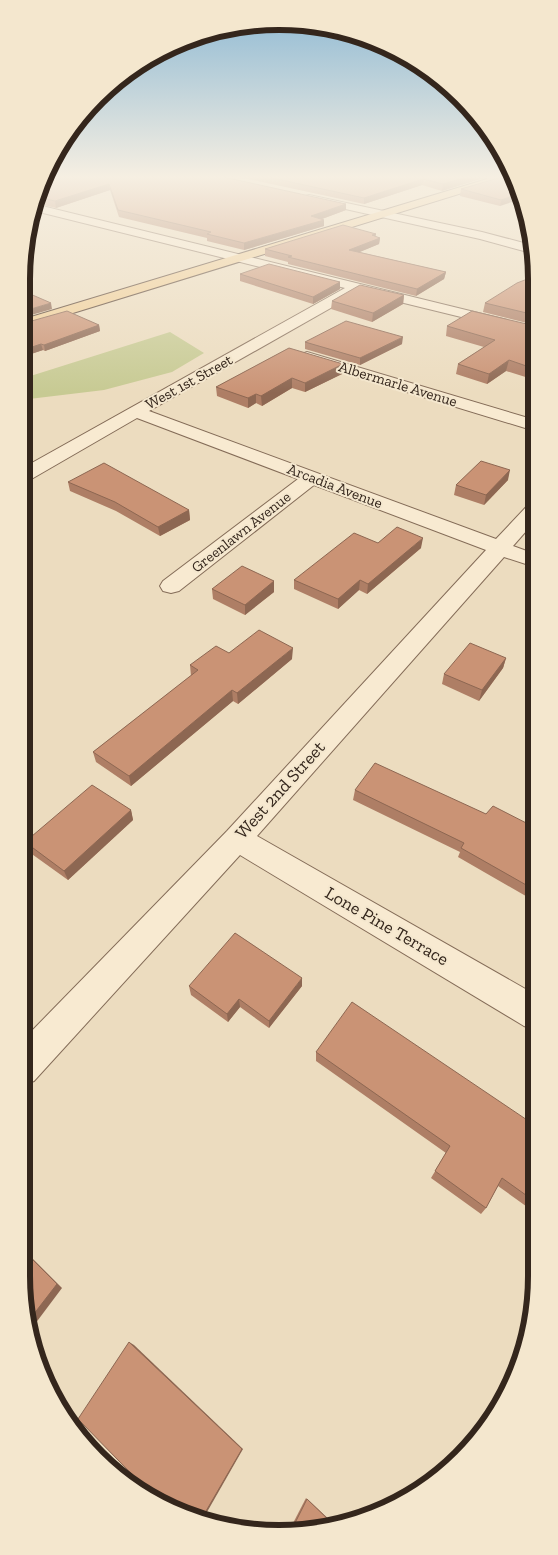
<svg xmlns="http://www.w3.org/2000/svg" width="558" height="1555" viewBox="0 0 558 1555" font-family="'Zilla Slab',serif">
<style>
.green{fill:#c7ca93}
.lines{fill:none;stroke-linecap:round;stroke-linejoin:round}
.minor-casing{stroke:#846c58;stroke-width:2}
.primary-casing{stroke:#523b2c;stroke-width:2}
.minor{fill:#f8ead1;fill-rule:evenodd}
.primary{fill:#f0ce96;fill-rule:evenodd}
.wall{fill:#ae7e65}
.shaded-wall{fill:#8d6752}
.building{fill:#ca9375;stroke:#8d6752}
.labels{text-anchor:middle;stroke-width:4;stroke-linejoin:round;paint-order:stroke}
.far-street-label{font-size:15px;fill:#34261c;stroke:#f4e7ce}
.street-label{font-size:18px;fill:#34261c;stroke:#f4e7ce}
.rim{fill:none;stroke:#34261c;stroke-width:6}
</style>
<rect width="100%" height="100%" fill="#ecdcbf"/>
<polygon class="green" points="170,332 204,353 172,372 104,390 29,399 21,402 21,379"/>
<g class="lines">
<defs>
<g id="minor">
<polygon points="483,176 513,176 515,181 488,179"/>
<polygon points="309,195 482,232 535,246 535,254 480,239 305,200 304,198 305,196"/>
<polygon points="34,204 507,320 509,323 507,326 502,327 359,292 149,411 496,539 528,505 535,503 535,521 513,546 535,554 535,567 504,557 257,836 536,995 536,1030 524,1026 240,855 34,1081 21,1086 21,1042 227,831 486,550 314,485 179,591 171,593 163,591 160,586 163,581 298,479 137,418 28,481 21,483 21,469 345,288 31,210"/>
<polygon points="307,352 535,420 535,431 302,360 299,357 302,354"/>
</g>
<polygon id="primary" points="497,176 512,176 511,178 21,329 21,320"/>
</defs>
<use href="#minor" class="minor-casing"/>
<use href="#primary" class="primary-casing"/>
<use href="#minor" class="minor"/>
<use href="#primary" class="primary"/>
</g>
<g class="wall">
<polygon points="48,176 346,204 346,210 322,219 324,226 244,250 207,241 207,238 119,217 110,190 56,208 35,203"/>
<polygon points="234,176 484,176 483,178 442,191 422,185 364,204"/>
<polygon points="514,176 500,206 460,196 461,189"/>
<polygon points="376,237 380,238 379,244 359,252 446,272 444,279 416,296 288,264 288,262 265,256 265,249"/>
<polygon points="240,274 340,282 340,289 313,304 240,281"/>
<polygon points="535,276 535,325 483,312 485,303"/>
<polygon points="404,295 403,304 372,322 331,309 332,301"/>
<polygon points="21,324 99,325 100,331 45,351 43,350 31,354 21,350"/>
<polygon points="447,326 535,326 535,380 506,371 487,384 456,374 458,364 484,347 446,336"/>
<polygon points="305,342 402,344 360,365 305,349"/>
<polygon points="289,348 342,374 305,392 292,388 262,406 256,403 248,408 217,396 216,387"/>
<polygon points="508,480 484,505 454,495 456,485"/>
<polygon points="68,482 189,510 190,520 160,536 116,511 70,491"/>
<polygon points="378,543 421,548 367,594 359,590 338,609 294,589 294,580"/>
<polygon points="274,581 274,592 245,615 213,599 212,589"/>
<polygon points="229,653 292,659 238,704 233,701 131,786 96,762 93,752 191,676 190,665"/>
<polygon points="506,658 503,668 479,701 442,684 444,674"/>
<polygon points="355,790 486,814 536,828 536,898 532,896 531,899 458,857 460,852 353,800"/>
<polygon points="131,810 133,820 68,880 29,852 25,842"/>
<polygon points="189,986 302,986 269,1028 240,1007 228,1022 191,995"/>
<polygon points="316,1052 536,1126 537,1214 498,1186 486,1208 481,1214 431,1178 446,1153 316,1061"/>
<polygon points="306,1498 336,1526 290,1529"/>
</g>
<g class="shaded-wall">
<polygon points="472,176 484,176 483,178 442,191 443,184"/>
<polygon points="423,179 422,185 364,204 364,198"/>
<polygon points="109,184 110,190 56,208 55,201"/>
<polygon points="519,194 521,199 500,206 501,200"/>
<polygon points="346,204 346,210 311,223 311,216"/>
<polygon points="36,207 37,214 30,216 30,213 32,208"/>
<polygon points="324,220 324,226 244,250 244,243"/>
<polygon points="376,234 375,239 380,238 379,244 348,257 349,250 372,235"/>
<polygon points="446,272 444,279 416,296 417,289"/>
<polygon points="340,282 340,289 313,304 313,297"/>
<polygon points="404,295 403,304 372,322 373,313"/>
<polygon points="51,303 52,309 21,318 21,312"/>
<polygon points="99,325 100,331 45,351 44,345"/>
<polygon points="403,337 402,344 360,365 360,358"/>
<polygon points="41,344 43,350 31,354 29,348"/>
<polygon points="509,360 506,371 487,384 489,374"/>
<polygon points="343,364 342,374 305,392 305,383"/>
<polygon points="292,378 292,388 262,406 261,396"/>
<polygon points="256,394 256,403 248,408 248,398"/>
<polygon points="510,470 508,480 484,505 486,495"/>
<polygon points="189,510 190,520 160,536 158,527"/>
<polygon points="423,538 421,548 367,594 368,584"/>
<polygon points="360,580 359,590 338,609 338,599"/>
<polygon points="274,581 274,592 245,615 245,605"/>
<polygon points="293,648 292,659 238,704 237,693"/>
<polygon points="506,658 503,668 479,701 482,690"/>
<polygon points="232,690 233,701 131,786 129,776"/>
<polygon points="131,810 133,820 68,880 64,871"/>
<polygon points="302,978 302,986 269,1028 269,1021"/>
<polygon points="239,999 240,1007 228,1022 227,1014"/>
<polygon points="21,1247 62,1288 32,1328 30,1319"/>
<polygon points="129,1342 134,1345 243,1449 203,1519 202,1518"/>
<polygon points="306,1498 336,1526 335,1526"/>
</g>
<g class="building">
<polygon points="48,176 219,176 346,204 311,216 324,220 244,243 207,234 211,232 118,210 109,184 55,201 38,197"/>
<polygon points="263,176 472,176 443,184 423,179 364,198"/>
<polygon points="505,176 514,176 519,194 501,200 461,189"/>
<polygon points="343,225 376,234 372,235 380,238 349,250 446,272 417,289 288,257 292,256 265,249"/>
<polygon points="269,264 340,282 313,297 240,274"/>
<polygon points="535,276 535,315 485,303 517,283"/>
<polygon points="360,285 404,295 373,313 332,301"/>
<polygon points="21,290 51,303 21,312"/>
<polygon points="67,311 99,325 44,345 41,344 29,348 21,345 21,324"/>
<polygon points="472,311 535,326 535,369 509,360 489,374 458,364 495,340 447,326"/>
<polygon points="346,321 403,337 360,358 305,342"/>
<polygon points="289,348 343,364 305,383 292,378 261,396 256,394 248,398 216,387"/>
<polygon points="481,461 510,470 486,495 456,485"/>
<polygon points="104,463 189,510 158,527 115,502 68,482"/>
<polygon points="397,527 423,538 368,584 360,580 338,599 294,580 354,533 378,543"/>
<polygon points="242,566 274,581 245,605 212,589"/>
<polygon points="259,630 293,648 237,693 232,690 129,776 93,752 198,670 190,665 216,646 229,653"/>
<polygon points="470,643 506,658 482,690 444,674"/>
<polygon points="375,763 486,814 493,806 536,828 536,888 535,890 461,848 464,843 355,790"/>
<polygon points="92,785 131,810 64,871 25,842"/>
<polygon points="235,933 302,978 269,1021 239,999 227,1014 189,986"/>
<polygon points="352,1002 536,1126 537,1203 502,1178 486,1208 435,1171 450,1146 316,1052"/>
<polygon points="21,1248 57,1284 30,1319 21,1276"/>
<polygon points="129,1342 242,1449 202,1518 165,1507 159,1502 78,1419"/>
<polygon points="307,1499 335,1526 292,1529"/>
</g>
<linearGradient id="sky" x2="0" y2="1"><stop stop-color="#8cb8d3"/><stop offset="0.45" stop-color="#f6efe2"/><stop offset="1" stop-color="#f6efe2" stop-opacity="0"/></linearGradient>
<rect width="558" height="393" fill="url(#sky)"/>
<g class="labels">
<g class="far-street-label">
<text transform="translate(189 382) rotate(-29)" y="5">West 1st Street</text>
<text transform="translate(398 384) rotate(17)" y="5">Albermarle Avenue</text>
<text transform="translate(335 486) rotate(21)" y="5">Arcadia Avenue</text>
<text transform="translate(241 532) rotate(-38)" y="5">Greenlawn Avenue</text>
</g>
<g class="street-label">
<text transform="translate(280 790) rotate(-48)" y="6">West 2nd Street</text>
<text transform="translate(387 926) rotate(30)" y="6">Lone Pine Terrace</text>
</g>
</g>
<path d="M0 0H558V1555H0ZM279 30H279A249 249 0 0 1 528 279V1276A249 249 0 0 1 279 1525H279A249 249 0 0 1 30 1276V279A249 249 0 0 1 279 30Z" fill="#f4e7ce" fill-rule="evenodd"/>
<path class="rim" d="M279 30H279A249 249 0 0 1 528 279V1276A249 249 0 0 1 279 1525H279A249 249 0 0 1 30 1276V279A249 249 0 0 1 279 30Z"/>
</svg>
